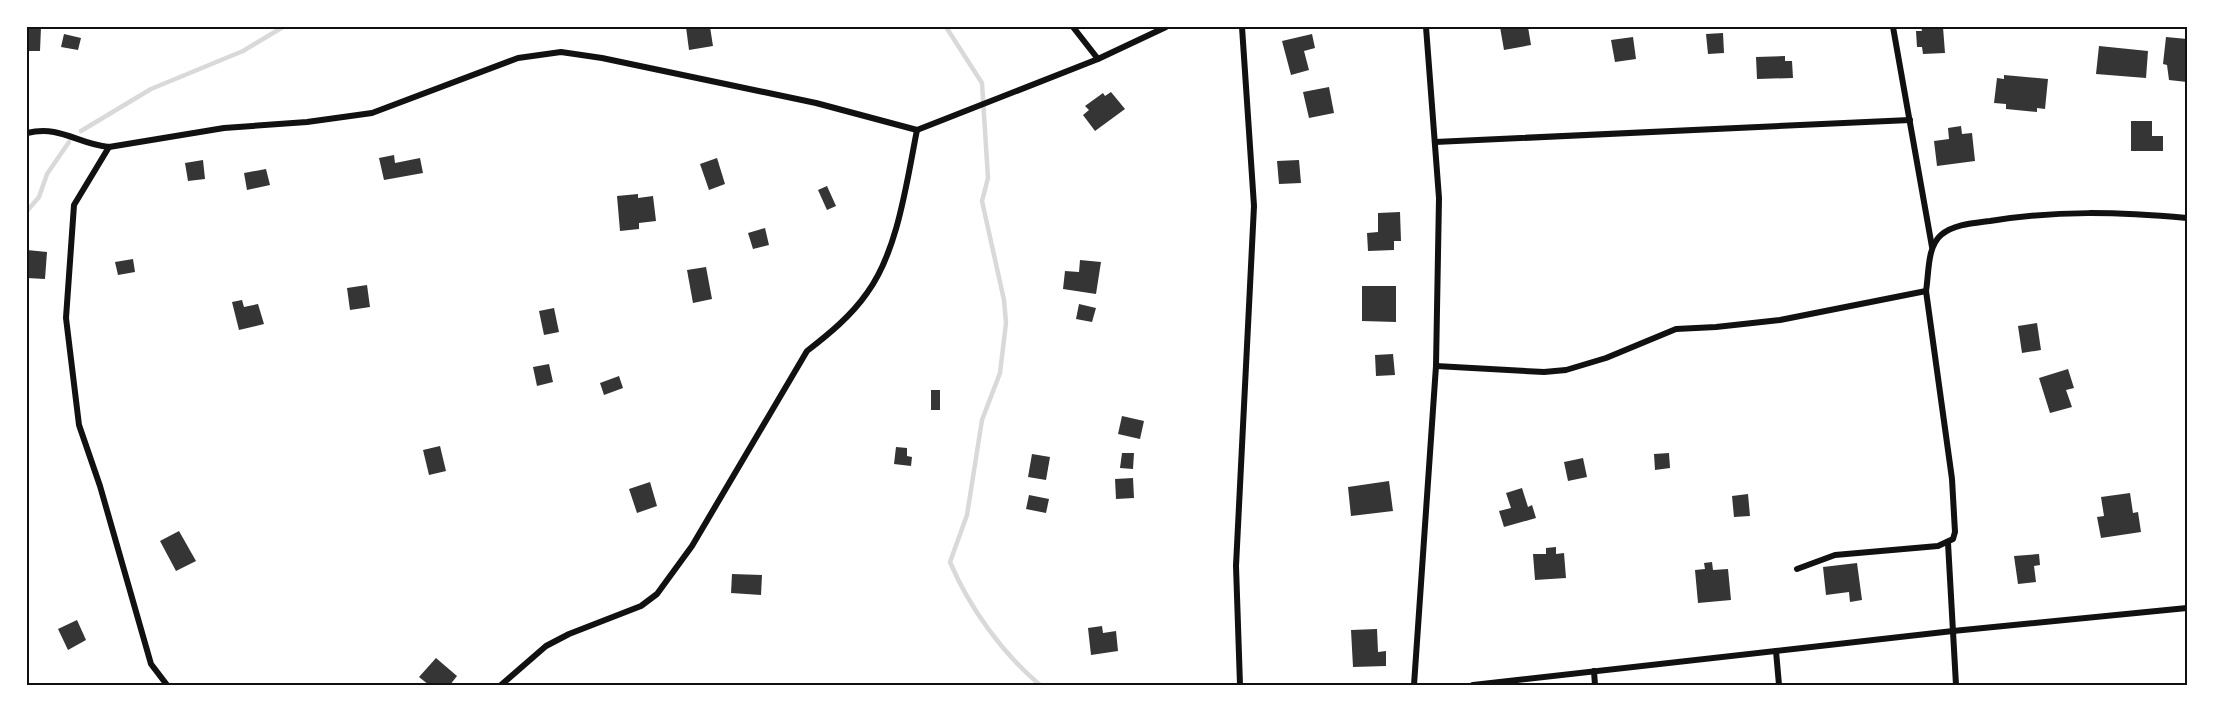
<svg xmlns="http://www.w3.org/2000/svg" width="2214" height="712" viewBox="0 0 2214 712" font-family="Mulish,sans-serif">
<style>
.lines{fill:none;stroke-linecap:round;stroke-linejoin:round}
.stream{stroke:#d9d9d9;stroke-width:4.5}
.building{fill:#353535}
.minor{stroke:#111;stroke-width:6}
.neatline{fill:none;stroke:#111;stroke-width:2}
</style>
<rect width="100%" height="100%" fill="#fff"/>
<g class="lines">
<g class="stream">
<path d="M946 27 982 83 988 178 982 201 1004 300 1006 323 1000 373 982 420 967 515 950 562C969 607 1002 653 1040 685"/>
<polyline points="81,131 151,89 243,51 283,27"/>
<polyline points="27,211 39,197 47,174 69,142"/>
</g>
</g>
<g class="building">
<polygon points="27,27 41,27 40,51 27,51"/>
<polygon points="686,27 710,27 713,46 689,50"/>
<polygon points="1500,27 1528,27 1531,45 1504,50"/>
<polygon points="1921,27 1943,27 1945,53 1923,54 1922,47 1917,47 1916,31 1922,31"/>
<polygon points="1723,33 1724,53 1708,54 1706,34"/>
<polygon points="64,34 81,38 78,50 61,47"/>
<polygon points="1312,34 1315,48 1304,51 1309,70 1291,75 1282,41"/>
<polygon points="1633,37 1636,59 1615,62 1611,40"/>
<polygon points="2166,37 2187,39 2187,82 2169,80 2167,65 2163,64"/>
<polygon points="2099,46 2148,51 2146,78 2096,74"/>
<polygon points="1785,56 1785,61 1792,61 1793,78 1757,79 1756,57"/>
<polygon points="2004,75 2048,79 2045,109 2037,108 2037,112 2006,109 2006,104 1994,103 1997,78 2004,79"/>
<polygon points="1329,87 1334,113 1309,118 1303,92"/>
<polygon points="1111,92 1125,109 1095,131 1083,115 1089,110 1085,106 1103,93 1105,96"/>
<polygon points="2131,121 2152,121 2152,136 2163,136 2163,151 2131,151"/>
<polygon points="1961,126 1962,134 1972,133 1975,161 1937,166 1934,141 1949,139 1948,128"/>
<polygon points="394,155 395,163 420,158 423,173 384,180 379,158"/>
<polygon points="717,158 725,184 709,190 700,164"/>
<polygon points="203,160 205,179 188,181 185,163"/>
<polygon points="1299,160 1301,183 1279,184 1277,161"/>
<polygon points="266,169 270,185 247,190 244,173"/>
<polygon points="827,186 836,206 827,210 818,190"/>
<polygon points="638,194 638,198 653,196 656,221 639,223 639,229 620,231 617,196"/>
<polygon points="1400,212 1401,241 1394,241 1394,250 1368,251 1367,233 1378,232 1378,213"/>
<polygon points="765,228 769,245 753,249 748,233"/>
<polygon points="27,250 47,252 45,279 27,278"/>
<polygon points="133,259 135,272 118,275 115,262"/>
<polygon points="1080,260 1101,262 1096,294 1063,289 1065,271 1079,272"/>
<polygon points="706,267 712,299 693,303 687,270"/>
<polygon points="367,285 370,307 350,310 347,288"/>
<polygon points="1362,286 1396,286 1396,322 1362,321"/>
<polygon points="242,300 244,307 258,304 264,324 239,330 232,302"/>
<polygon points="1079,304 1096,308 1092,322 1076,319"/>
<polygon points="554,308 559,332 544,335 539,311"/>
<polygon points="2037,323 2041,350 2022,353 2018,326"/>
<polygon points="1393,354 1395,375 1376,376 1375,355"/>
<polygon points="549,364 553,382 537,386 533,367"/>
<polygon points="2068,369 2074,388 2066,390 2072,407 2050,413 2039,378"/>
<polygon points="619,376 623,388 604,395 600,383"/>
<rect x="931" y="390" width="9" height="20"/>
<polygon points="1122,416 1144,421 1140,439 1118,434"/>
<polygon points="440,446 446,471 429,475 423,450"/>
<polygon points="896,447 907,448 907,456 912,457 911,466 894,464"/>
<polygon points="1122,453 1134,453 1133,469 1120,468"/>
<polygon points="1669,453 1670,468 1655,470 1654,454"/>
<polygon points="1032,454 1050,457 1046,480 1028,477"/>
<polygon points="1583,458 1587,477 1568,481 1564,462"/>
<polygon points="1133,478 1134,498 1116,499 1115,479"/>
<polygon points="1389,481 1393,511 1351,516 1348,487"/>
<polygon points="650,482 657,506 637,513 629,489"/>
<polygon points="1522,488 1528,507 1532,505 1536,518 1504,527 1499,511 1511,508 1506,493"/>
<polygon points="2130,493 2133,513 2138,512 2141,532 2101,538 2097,517 2104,516 2101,497"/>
<polygon points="1748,494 1750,516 1734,517 1732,496"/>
<polygon points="1029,495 1049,499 1046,513 1026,509"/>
<polygon points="179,531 196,561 176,571 160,541"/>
<polygon points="1556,547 1556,554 1564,553 1566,578 1535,580 1533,554 1546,554 1546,548"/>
<polygon points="2039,554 2040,565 2034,566 2036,582 2018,584 2014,556"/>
<polygon points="1712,562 1713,570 1728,569 1731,600 1698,603 1695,570 1705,569 1704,563"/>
<polygon points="1857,563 1862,600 1850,602 1849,592 1826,595 1823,567"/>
<polygon points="732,574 762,575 761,595 731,593"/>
<polygon points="77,620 86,640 68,650 58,629"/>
<polygon points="1102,626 1103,633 1116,631 1118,651 1091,655 1088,628"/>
<polygon points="1377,629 1378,652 1386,651 1386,666 1353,667 1351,630"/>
<polygon points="436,658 457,676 450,685 429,685 419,677"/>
</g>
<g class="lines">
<g class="minor">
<polyline points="1073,27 1098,59"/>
<polyline points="1893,27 1932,247"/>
<polyline points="917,130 1098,59 1166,27"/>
<path d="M27 133C61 125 77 144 109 147L224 128 307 122 372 113 518 58 561 52 602 58 816 103 917 130"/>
<polyline points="1435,142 1910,120"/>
<polyline points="109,147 74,205 66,318 79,425 100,486 151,664 167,685"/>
<path d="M1436 366 1544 372 1566 370 1606 358 1676 329 1716 327 1780 320 1926 291C1929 273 1927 247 1941 235 1954 224 1975 223 1990 221 2057 210 2119 212 2187 218"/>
<polyline points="1948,543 1956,685"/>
<polyline points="1797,569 1835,555 1938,546 1953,539 1955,532 1952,479 1926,291"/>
<polyline points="1776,651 1779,685"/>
<polyline points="1594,671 1595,685"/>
<path d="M501 685 546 646 569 634 641 606 657 594 692 546 807 351C829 334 851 316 867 293 898 251 907 180 917 130"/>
<polyline points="1240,685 1236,566 1254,206 1242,27"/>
<polyline points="1414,685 1436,366 1439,198 1426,27"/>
<polyline points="1473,685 1953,631 2187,608"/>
</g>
</g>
<rect width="2214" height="712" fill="none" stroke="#ffffff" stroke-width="57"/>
<rect x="28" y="28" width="2158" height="656" class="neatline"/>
</svg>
